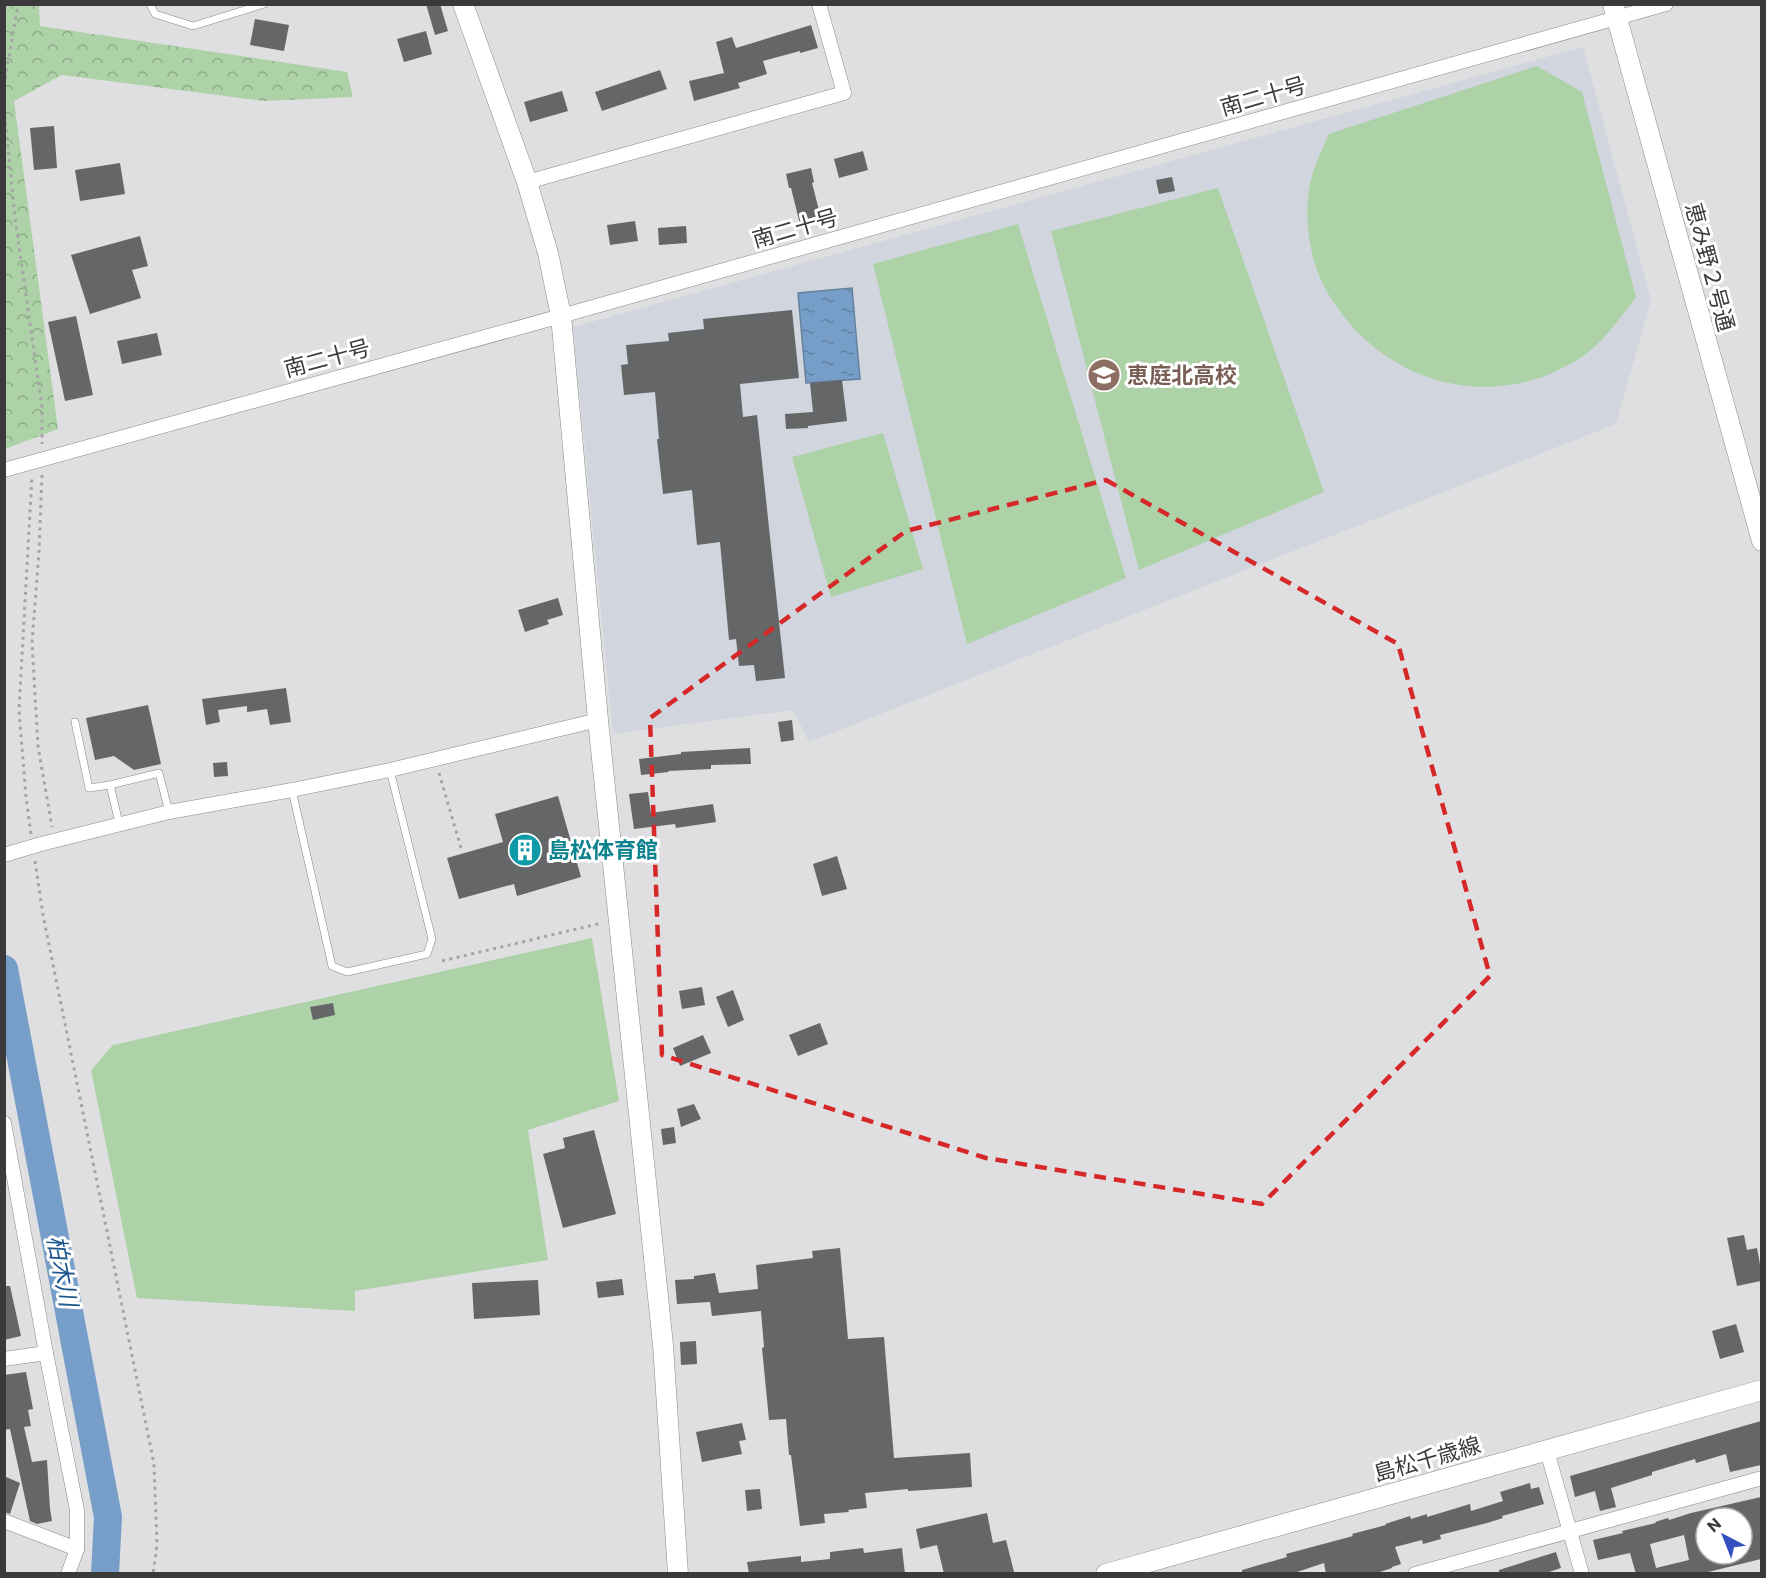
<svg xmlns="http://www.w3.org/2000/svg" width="1766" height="1578" viewBox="0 0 1766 1578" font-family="Commissioner,'Noto Sans JP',sans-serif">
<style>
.built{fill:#d1d5dd}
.park{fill:url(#park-crowns)}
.garden{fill:#add2a7}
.water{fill:url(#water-ripples);stroke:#64809d;stroke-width:1.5}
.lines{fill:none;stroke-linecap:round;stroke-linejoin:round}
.river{stroke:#769ec8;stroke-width:28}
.building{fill:#656667;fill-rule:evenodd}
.lane-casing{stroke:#888889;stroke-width:8}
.street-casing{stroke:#888889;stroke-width:15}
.secondary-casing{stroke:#888889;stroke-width:21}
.path{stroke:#a4a4a5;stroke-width:3;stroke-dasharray:3 4.5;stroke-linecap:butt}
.lane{stroke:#fff;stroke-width:7}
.street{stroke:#fff;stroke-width:14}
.secondary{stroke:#fff;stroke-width:20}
.street-bridge-casing{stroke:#888889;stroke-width:15;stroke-linecap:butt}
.street-bridge{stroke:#fff;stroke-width:14}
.marked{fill:none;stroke:#d62828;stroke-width:4.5;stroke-dasharray:12 8;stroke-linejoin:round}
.labels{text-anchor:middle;stroke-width:6;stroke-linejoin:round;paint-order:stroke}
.street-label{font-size:22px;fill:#3a3a3a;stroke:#fff}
.education-label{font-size:22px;font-weight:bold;fill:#785e54;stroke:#fff;text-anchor:start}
.culture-label{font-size:22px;font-weight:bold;fill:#0d838f;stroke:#fff;text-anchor:start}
.water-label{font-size:24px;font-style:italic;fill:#1f588e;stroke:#fff}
</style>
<defs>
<pattern id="park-crowns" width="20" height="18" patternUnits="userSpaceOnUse" patternTransform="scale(1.5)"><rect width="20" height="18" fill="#add2a7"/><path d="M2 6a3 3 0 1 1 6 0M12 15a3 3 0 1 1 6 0" fill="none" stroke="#8eab89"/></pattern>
<pattern id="water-ripples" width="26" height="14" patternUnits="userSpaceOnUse" patternTransform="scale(1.5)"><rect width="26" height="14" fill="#769ec8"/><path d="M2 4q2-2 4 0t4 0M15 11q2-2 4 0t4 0" fill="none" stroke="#6282a3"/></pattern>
</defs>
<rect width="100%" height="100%" fill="#dfdfe1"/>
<polygon class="built" points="1583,47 1651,300 1616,424 809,742 793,710 613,734 573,327"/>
<polygon class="park" points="5,4 39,5 40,26 347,72 353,97 264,101 62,75 14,101 58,429 5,449"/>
<g class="garden">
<path d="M1537 66 1582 92 1636 297C1618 320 1602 345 1577 360 1495 411 1395 387 1339 310 1313 276 1303 232 1309 190 1312 170 1321 152 1329 134Z"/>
<polygon points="1218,188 1324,492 1139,570 1051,231"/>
<polygon points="1018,224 1126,578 967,644 873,264"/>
<polygon points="883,433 923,569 831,597 792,457"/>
<polygon points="592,938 619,1101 528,1130 548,1260 355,1291 355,1311 137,1298 91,1070 113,1045"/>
</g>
<polygon class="water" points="852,288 860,379 806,383 798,293"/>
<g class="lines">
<polyline class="river" points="4,969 108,1517 105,1574"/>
</g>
<g class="building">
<polygon points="426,4 440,4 448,31 435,35"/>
<polygon points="255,19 289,25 284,51 250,45"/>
<polygon points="811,25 818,48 800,53 800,51 763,61 767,74 738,83 740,88 694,101 689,81 724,73 716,42 732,37 736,48"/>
<polygon points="426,31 432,54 404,62 397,39"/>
<polygon points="660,70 667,89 602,111 595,92"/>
<polygon points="562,91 568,111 530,122 524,102"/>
<polygon points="54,126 57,168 34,170 30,128"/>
<polygon points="863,151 868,170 839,178 834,159"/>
<polygon points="120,163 125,194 80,201 75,170"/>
<polygon points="811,168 814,182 812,183 821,218 800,224 791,188 789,188 786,174"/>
<polygon points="1172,177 1175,191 1159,194 1156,180"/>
<polygon points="635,221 638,241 610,245 607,225"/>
<polygon points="686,226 687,243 659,245 658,228"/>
<polygon points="140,236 148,266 132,270 141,298 90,314 71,255"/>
<polygon points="792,310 799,378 740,384 743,417 757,415 785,678 756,681 754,665 739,666 736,639 729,640 720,542 697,545 692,490 663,494 657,439 659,439 655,392 624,395 621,365 628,364 626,345 669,341 668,333 704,329 703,319"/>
<polygon points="76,316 93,395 65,401 48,322"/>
<polygon points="157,333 162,355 122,364 117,341"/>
<polygon points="842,380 847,421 808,426 808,428 786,429 785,414 813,412 810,383"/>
<polygon points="558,598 563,615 547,620 549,624 525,632 518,610"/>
<polygon points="286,688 291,722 270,725 267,709 247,712 247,706 218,710 220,722 206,725 202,699"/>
<polygon points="148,705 161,764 134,770 114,756 95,760 86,718"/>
<polygon points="792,720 794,740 781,742 778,722"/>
<polygon points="750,748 751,764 711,765 711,769 668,771 669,772 641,775 639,759 681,754 681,752"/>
<polygon points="227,762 228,776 214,777 213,763"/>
<polygon points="648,792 651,813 713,804 716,822 676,828 675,824 634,829 629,794"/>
<polygon points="558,796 581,877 517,896 514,884 459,899 447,858 503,842 495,814"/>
<polygon points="837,856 847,889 822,896 813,864"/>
<polygon points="702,987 705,1005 682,1009 679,991"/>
<polygon points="733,990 744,1020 728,1027 716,997"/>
<polygon points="333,1003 335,1015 313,1020 310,1007"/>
<polygon points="820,1023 828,1044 798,1056 789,1035"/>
<polygon points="703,1035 711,1053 680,1066 673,1048"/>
<polygon points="694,1104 701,1119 681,1127 677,1109"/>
<polygon points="674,1127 676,1143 663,1145 661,1129"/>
<polygon points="594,1130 616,1214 563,1228 543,1154 565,1148 563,1138"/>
<polygon points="1744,1235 1747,1250 1757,1248 1761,1270 1761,1281 1737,1286 1727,1238"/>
<polygon points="840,1248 848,1339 884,1337 894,1458 970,1453 972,1487 908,1491 908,1489 865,1493 867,1508 848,1510 849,1512 824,1514 825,1523 800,1526 791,1455 789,1455 786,1419 769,1420 762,1348 764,1347 761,1311 712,1316 710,1302 677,1304 675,1280 694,1279 694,1276 715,1273 719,1293 758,1289 756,1265 813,1258 812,1251"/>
<polygon points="622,1279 624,1295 598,1298 596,1282"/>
<polygon points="538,1280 540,1315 474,1319 472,1283"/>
<polygon points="4,1286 10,1286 21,1336 4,1340"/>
<polygon points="1736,1324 1744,1352 1720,1359 1712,1331"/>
<polygon points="696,1341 697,1364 681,1365 680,1342"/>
<polygon points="26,1372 33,1409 28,1410 31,1426 24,1427 32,1462 47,1460 50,1509 52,1521 37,1524 30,1521 10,1429 4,1430 4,1375"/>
<polygon points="1761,1421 1761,1465 1730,1472 1726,1454 1696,1463 1695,1459 1652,1472 1652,1475 1611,1488 1616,1507 1600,1511 1595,1491 1575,1497 1570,1476"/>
<polygon points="742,1423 746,1440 739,1441 742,1454 702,1462 696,1432"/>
<polygon points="4,1476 20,1483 10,1514 4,1512"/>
<polygon points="1530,1483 1531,1489 1539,1487 1544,1504 1502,1516 1503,1518 1487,1523 1440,1535 1441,1539 1423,1544 1422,1540 1395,1547 1401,1564 1392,1567 1392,1568 1374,1574 1326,1574 1324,1563 1291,1574 1242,1574 1242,1570 1287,1557 1286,1554 1353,1536 1352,1534 1386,1525 1385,1524 1410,1516 1411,1519 1427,1514 1427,1517 1470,1504 1471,1511 1503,1501 1500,1492"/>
<polygon points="760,1489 762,1509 747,1511 745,1490"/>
<path d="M1761 1497V1559L1700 1574H1636L1630 1553 1598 1560 1593 1540 1623 1533 1622 1531 1656 1523 1655 1522 1668 1518 1669 1520 1691 1513ZM1706 1518H1742V1554H1706ZM1684 1535 1689 1560 1656 1568 1650 1544Z"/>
<polygon points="987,1513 993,1543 1006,1540 1014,1572 1006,1574 944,1574 937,1545 920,1549 916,1529"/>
<polygon points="863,1548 864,1553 902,1548 905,1574 749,1574 747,1562 801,1556 801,1562 830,1559 830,1552"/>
<polygon points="1556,1552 1561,1568 1543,1574 1499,1574 1499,1570"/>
</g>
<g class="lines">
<defs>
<g id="lane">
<polyline points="150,4 155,14 193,26 264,4"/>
<polyline points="75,722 89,788 110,785"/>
<polyline points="292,790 332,966 347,972 427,954 432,939 390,770"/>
<polyline points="119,823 110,785 159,773 169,812"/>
</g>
<g id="street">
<polyline points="527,182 844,93 819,4"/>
<polyline points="4,470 561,316 1666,4"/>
<polyline points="41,844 169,812 292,790 390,770 598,720"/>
<polyline points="4,1123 46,1353 77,1510 77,1549 68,1574"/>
<polyline points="4,1359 46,1353"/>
<polyline points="1547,1451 1582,1574"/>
<polyline points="4,1521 77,1549"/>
<polyline points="1415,1574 1762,1478"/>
</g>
<g id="secondary">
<polyline points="463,4 527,182 548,253 561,316 598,720 663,1345 678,1574"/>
<polyline points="1613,4 1762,541"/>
<polyline points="1106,1574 1762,1390"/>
</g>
</defs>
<use href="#lane" class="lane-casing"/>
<use href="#street" class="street-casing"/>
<use href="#secondary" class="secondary-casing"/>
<g class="path">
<polyline points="4,86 18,4"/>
<polyline points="4,107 15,218 42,407 42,444"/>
<polyline points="42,475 39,552 32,643 38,746 52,827"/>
<polyline points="439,773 461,848"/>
<polyline points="31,834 26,797 19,710 32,476"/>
<polyline points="35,861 43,915 154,1464 157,1545 153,1574"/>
<polyline points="442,961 602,923"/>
</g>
<use href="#lane" class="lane"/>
<use href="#street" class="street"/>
<use href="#secondary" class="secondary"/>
<defs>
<polyline id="street-bridge" points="4,855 41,844"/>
</defs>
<use href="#street-bridge" class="street-bridge-casing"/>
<use href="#street-bridge" class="street-bridge"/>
</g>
<path class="marked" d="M1106 480 1398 644 1490 976 1262 1204 986 1158 662 1055 650 718 906 531Z"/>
<defs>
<symbol id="school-disc" viewBox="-11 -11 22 22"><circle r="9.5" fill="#8d6e63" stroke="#fff"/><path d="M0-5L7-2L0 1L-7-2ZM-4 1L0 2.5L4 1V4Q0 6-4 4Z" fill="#fff"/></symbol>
<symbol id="building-disc" viewBox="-11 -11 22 22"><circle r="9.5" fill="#0f9aa8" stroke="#fff"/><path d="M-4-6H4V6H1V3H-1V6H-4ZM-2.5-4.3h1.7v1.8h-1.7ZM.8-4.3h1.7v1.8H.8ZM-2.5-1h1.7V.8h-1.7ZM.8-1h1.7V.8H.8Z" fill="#fff"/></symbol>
</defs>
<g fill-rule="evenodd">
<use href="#school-disc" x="1085" y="356" width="38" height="38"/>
<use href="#building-disc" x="506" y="831" width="38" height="38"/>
</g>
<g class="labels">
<g class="street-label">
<text transform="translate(1263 96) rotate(-16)" y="8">南二十号</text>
<text transform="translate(795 228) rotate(-16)" y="8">南二十号</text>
<text transform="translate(1710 267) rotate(75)" y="8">恵み野２号通</text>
<text transform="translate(327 358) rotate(-15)" y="8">南二十号</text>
<text transform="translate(1427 1459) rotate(-16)" y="8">島松千歳線</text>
</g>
<g class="education-label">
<text x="1127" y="383">恵庭北高校</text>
</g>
<g class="culture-label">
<text x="548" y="858">島松体育館</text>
</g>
<g class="water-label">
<text transform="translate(62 1271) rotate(79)" y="8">柏木川</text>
</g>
</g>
<rect width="1766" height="1578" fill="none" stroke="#3a3a3a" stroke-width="12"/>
<g transform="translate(1724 1536) rotate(318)"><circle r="28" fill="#ffffff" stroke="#b0b0b0" stroke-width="1.5"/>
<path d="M0-4.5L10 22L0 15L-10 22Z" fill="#344fc1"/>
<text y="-9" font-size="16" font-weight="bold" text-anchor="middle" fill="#3a3a3a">N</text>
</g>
</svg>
